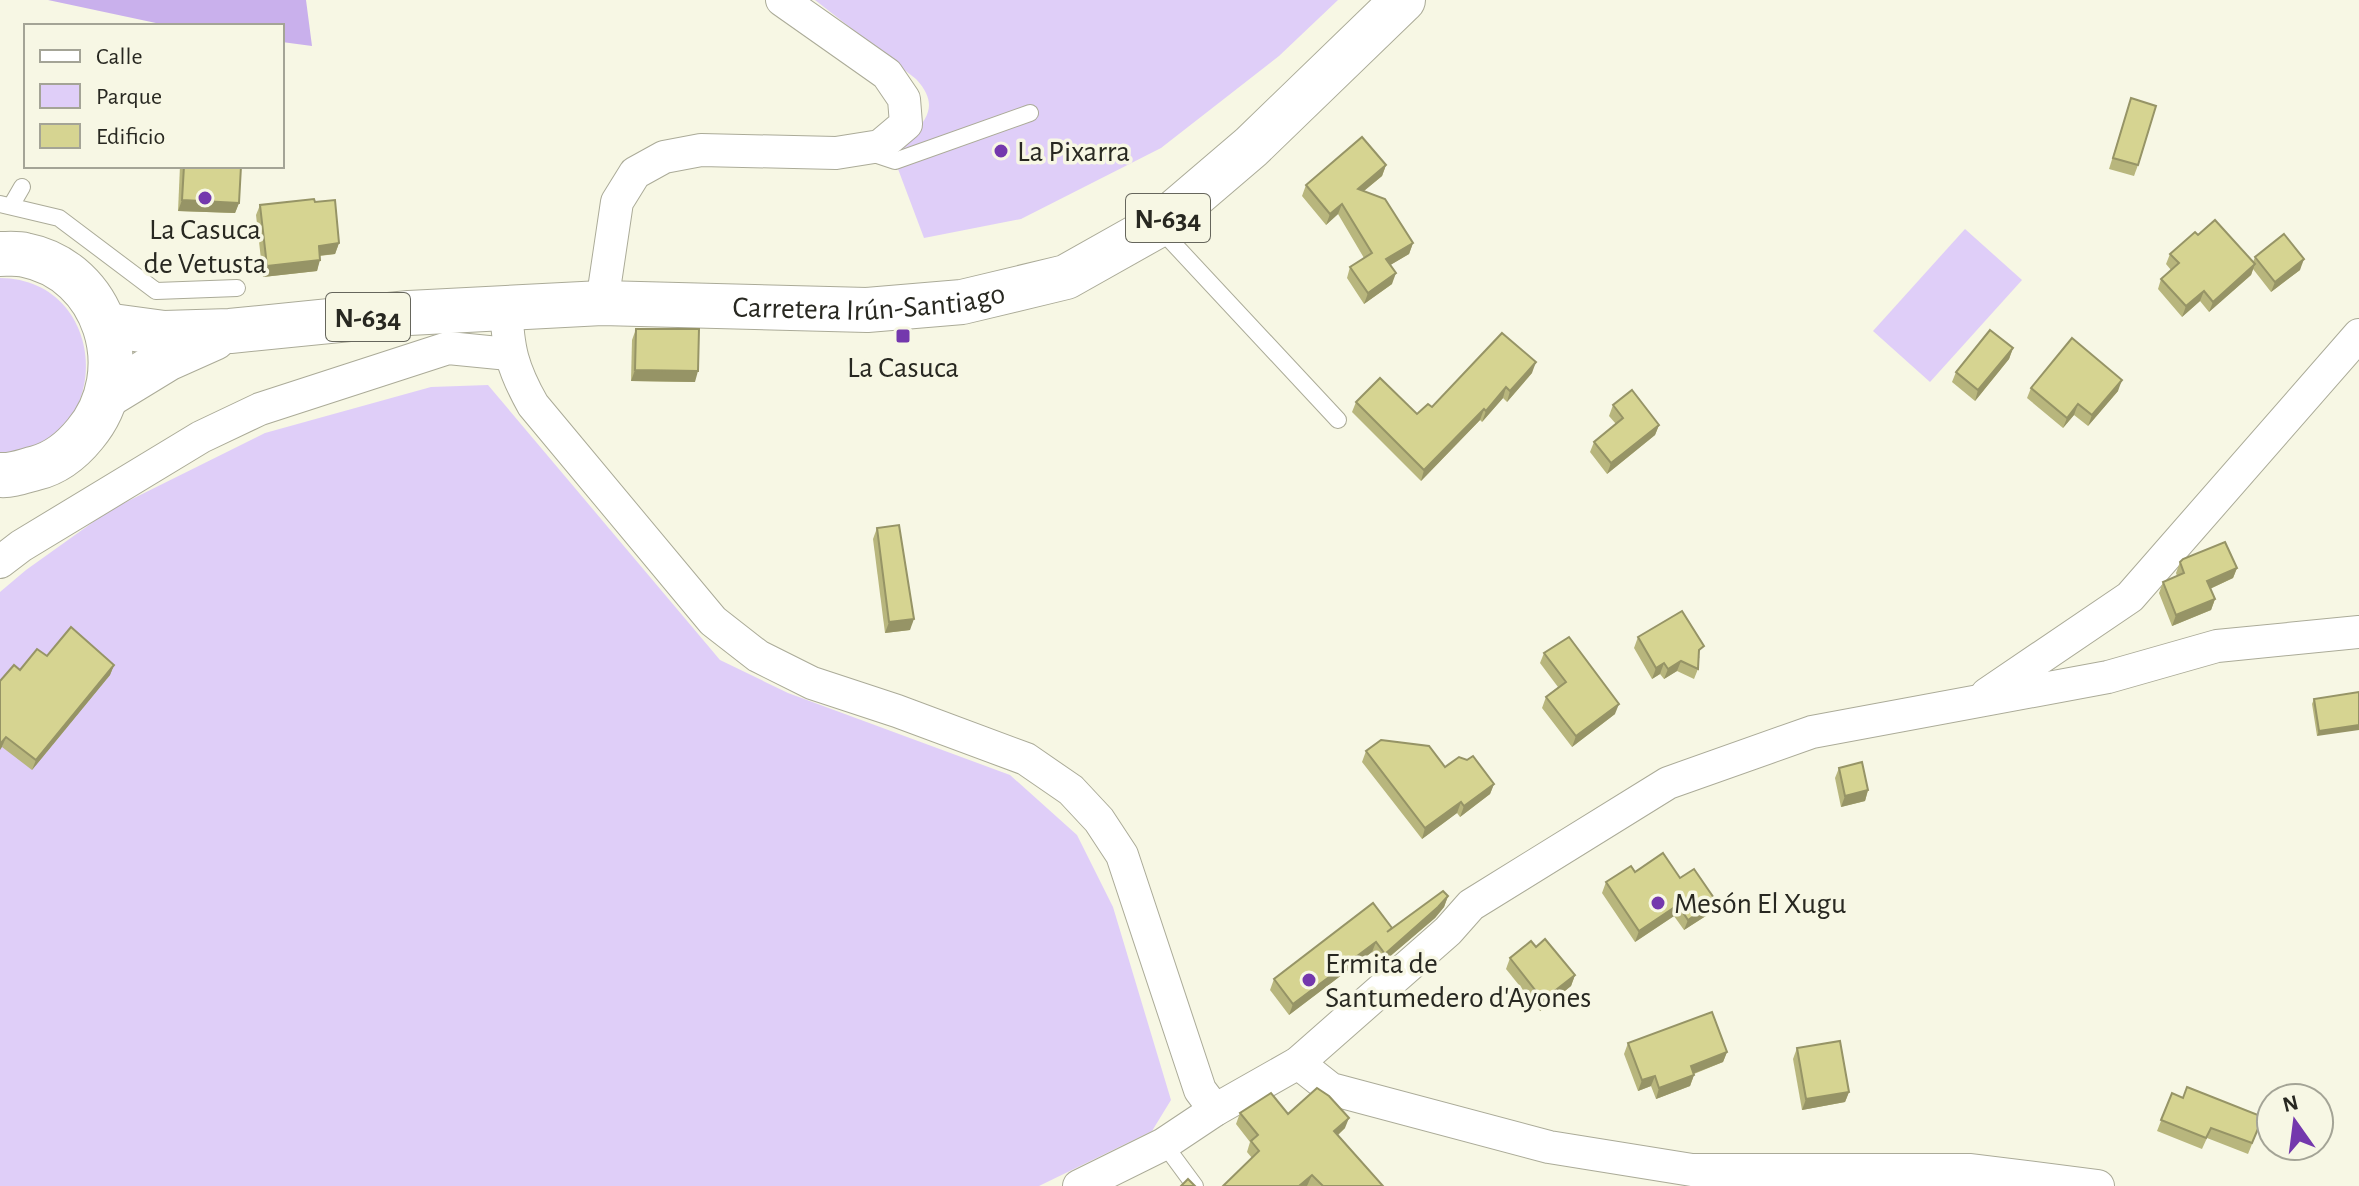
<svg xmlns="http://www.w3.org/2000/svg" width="2359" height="1186" viewBox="0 0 2359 1186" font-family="'Alegreya Sans',sans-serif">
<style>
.green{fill:#dfcef8}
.forest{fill:#c9b0ec}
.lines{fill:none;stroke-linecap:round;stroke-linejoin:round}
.service-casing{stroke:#abab98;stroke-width:18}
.minor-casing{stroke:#abab98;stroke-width:34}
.trunk-casing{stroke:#abab98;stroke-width:46}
.service{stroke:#fff;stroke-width:16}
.minor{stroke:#fff;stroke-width:32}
.trunk{stroke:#fff;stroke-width:44}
.wall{fill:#b8b67d}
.shaded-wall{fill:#969466}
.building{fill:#d6d491;stroke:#969466;stroke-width:2}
.poi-dot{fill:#7438ad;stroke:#f7f7e4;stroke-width:3}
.labels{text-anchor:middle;stroke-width:7;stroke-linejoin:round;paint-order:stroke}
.shield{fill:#f7f7e4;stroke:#66665c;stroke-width:2}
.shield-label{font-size:28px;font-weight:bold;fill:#282821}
.poi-label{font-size:30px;fill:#282821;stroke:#f7f7e4;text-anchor:start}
.street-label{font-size:30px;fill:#282821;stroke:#f7f7e4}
</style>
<rect width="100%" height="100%" fill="#f7f7e4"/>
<g class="green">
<path d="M815 0H1338L1279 56 1161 148 1021 219 924 238 895 161C908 129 950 116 916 79Z"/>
<polygon points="1965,229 2022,280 1930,382 1873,331"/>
<path d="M0 278C112 279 117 449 0 455Z"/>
<polygon points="488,385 720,660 788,693 1010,775 1077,835 1113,907 1171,1100 1152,1131 1039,1186 0,1186 0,592 26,570 110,510 265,433 431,387"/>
</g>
<polygon class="forest" points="48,0 306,0 312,46 282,42 282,26 170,26"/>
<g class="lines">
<defs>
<g id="service">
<polyline points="871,153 895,161 1030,113"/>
<polyline points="0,204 59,218 156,291 237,288"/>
<polyline points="11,206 22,187"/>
<polyline points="1159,228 1338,420"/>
<polyline points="1164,1144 1195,1186"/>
</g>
<g id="minor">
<polyline points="602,303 617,202 635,173 664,157 701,150 836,153 880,146 906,124 904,99 887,74 782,0"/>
<path d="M506 307C508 349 512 368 533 405L713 621 758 656 812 683 897 711 1026 759 1071 790 1099 820 1122 855 1200 1090 1215 1110"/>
<polyline points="0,562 21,546 201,437 260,409 448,348 509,354"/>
<polyline points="1987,694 2130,597 2359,335"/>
<polyline points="1298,1063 1331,1089 1549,1147 1692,1170 1971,1170 2098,1186"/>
<polyline points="1079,1186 1164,1144 1215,1110 1298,1063 1448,931 1471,905 1668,783 1812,732 2108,677 2217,646 2359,632"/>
</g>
<g id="trunk">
<path d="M0 254C8 254 17 253 25 255 106 271 137 372 85 434 72 450 56 463 36 468 24 471 12 476 0 475"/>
<path id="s1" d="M105 325 164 333 230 331 409 313 602 303 867 310 962 302 1066 277 1162 223 1251 147 1403 0"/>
<polyline points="108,395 167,359 214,338"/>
</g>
</defs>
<use href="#service" class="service-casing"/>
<use href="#minor" class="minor-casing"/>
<use href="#trunk" class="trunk-casing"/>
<use href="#service" class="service"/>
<use href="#minor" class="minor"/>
<use href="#trunk" class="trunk"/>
</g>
<g class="wall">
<polygon points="2131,98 2138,165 2134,176 2109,169"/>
<polygon points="1386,165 1382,176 1364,191 1413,243 1409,254 1390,265 1392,284 1364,304 1347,278 1350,267 1364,258 1338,214 1326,225 1302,196 1306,185"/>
<polygon points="180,166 241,166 239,203 235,213 178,211"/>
<polygon points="315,202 339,243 335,254 320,256 317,271 263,277 256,215 260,205"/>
<polygon points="2198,235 2253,262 2255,257 2300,270 2271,292 2253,269 2251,275 2209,312 2200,301 2182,317 2158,289 2161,279 2171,270 2166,264 2170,254"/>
<polygon points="636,329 695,382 631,381 632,340"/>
<polygon points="2013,348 2009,359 1975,401 1952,382 1956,372"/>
<polygon points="1532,373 1507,402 1503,398 1482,422 1480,420 1421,481 1352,412 1356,402 1417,414 1432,407"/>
<polygon points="2031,388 2118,391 2088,426 2074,415 2063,428 2027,398"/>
<polygon points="1613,405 1659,425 1655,435 1607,474 1590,452 1594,442 1616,424 1609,416"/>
<polygon points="877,528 910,630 885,633 873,539"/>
<polygon points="2180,562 2237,568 2233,578 2210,589 2215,599 2211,610 2172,626 2159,593 2163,582 2177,576 2176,573"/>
<polygon points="1638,637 1700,657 1698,658 1698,669 1694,679 1677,671 1664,679 1660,674 1652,679 1634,648"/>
<polygon points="1544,653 1615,714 1572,747 1542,708 1546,697 1558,687 1540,663"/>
<polygon points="47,656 114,665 110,675 32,770 2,747 20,670"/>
<polygon points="2359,692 2317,736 2312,704 2314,699"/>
<polygon points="1366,751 1445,767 1494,784 1490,794 1460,817 1457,813 1422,839 1362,762"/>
<polygon points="1839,768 1868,790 1865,801 1841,807 1835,778"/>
<polygon points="1635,872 1680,878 1716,901 1712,912 1684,930 1674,916 1635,942 1602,893 1606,882"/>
<polygon points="1448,896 1444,907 1435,918 1381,964 1372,952 1289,1015 1270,990 1274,979 1392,928"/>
<polygon points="1536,947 1575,975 1571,986 1540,1011 1506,969 1510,958"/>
<polygon points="1628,1043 1727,1052 1723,1062 1694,1074 1694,1075 1690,1086 1656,1099 1651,1086 1638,1091 1624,1054"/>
<polygon points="1797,1048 1849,1092 1845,1102 1802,1110 1793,1059"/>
<polygon points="2172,1093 2183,1098 2263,1117 2248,1154 2207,1138 2202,1149 2157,1131"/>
<polygon points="1240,1113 1288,1114 1345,1128 1338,1135 1383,1186 1223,1186 1252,1158 1247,1152 1250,1142 1236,1124"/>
</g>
<g class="shaded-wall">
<polygon points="1386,165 1382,176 1354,199 1358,189"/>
<polygon points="182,200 239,203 235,213 178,211"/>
<polygon points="1342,204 1338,214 1326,225 1330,214"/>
<polygon points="339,243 335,254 315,256 319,246"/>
<polygon points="1413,243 1409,254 1382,270 1386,259"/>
<polygon points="2304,259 2300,270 2271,292 2275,282"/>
<polygon points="320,260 317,271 263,277 267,266"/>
<polygon points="2255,264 2251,275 2209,312 2213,302"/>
<polygon points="1396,273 1392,284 1364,304 1368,293"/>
<polygon points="2204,291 2200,301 2182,317 2186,306"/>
<polygon points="2013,348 2009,359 1975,401 1978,390"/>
<polygon points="1536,362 1532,373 1507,402 1510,391"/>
<polygon points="635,370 698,371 695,382 631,381"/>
<polygon points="2122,380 2118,391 2088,426 2092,415"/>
<polygon points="1506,387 1503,398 1482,422 1486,411"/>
<polygon points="2078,404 2074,415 2063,428 2067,418"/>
<polygon points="1484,409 1480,420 1421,481 1424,470"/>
<polygon points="1659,425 1655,435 1607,474 1611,463"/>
<polygon points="2237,568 2233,578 2203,592 2207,581"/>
<polygon points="2215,599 2211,610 2172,626 2176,615"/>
<polygon points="914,619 910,630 885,633 889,622"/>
<polygon points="1681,661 1677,671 1664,679 1668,669"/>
<polygon points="1664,663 1660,674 1652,679 1656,668"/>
<polygon points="114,665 110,675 32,770 36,760"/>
<polygon points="1619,704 1615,714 1572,747 1576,736"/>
<polygon points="2359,725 2359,730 2317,736 2319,731"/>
<polygon points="6,737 2,747 0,750 0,744"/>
<polygon points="1494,784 1490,794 1460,817 1464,806"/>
<polygon points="1868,790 1865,801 1841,807 1845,796"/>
<polygon points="1461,802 1457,813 1422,839 1425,828"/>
<polygon points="1448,896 1444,907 1435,918 1381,964 1385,954"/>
<polygon points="1716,901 1712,912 1684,930 1688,920"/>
<polygon points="1678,905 1674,916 1635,942 1639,931"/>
<polygon points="1376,942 1372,952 1289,1015 1293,1004"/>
<polygon points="1575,975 1571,986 1540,1011 1543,1000"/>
<polygon points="1727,1052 1723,1062 1687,1076 1691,1066"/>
<polygon points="1694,1075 1690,1086 1656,1099 1659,1088"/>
<polygon points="1655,1076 1651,1086 1638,1091 1642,1080"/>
<polygon points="1849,1092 1845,1102 1802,1110 1806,1099"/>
<polygon points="1349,1118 1345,1128 1330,1142 1334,1131"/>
<polygon points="1312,1175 1307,1186 1299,1186"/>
</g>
<g class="building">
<polygon points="2131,98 2156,106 2138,165 2113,158"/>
<polygon points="1362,137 1386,165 1358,189 1385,199 1413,243 1386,259 1396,273 1368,293 1350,267 1372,253 1342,204 1330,214 1306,185"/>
<polygon points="184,166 241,166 239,203 182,200"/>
<polygon points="314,199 315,202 335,200 339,243 319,246 320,260 267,266 260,205"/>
<polygon points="2215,220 2255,264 2213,302 2204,291 2186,306 2161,279 2179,263 2170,254 2195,232 2198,235"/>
<polygon points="2284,234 2304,259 2275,282 2255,257"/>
<polygon points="636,329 699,329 698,371 635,370"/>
<polygon points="1990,330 2013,348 1978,390 1956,372"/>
<polygon points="1502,333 1536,362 1510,391 1506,387 1486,411 1484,409 1424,470 1356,402 1380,378 1417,414 1428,404 1432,407"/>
<polygon points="2072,338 2122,380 2092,415 2078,404 2067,418 2031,388"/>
<polygon points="1632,390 1659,425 1611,463 1594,442 1623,418 1613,405"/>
<polygon points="899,525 914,619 889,622 877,528"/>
<polygon points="2225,542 2237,568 2207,581 2215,599 2176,615 2163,582 2184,573 2180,562 2183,559"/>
<polygon points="1682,611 1704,646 1699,650 1698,669 1681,661 1668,669 1664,663 1656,668 1638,637"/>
<polygon points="71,627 114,665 36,760 6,737 0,744 0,681 14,665 20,670 37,649 47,656"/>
<polygon points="1569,637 1619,704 1576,736 1546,697 1566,682 1544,653"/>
<polygon points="2359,692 2359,725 2319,731 2314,699"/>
<polygon points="1381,740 1429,746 1445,767 1459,757 1467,760 1473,756 1494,784 1464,806 1461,802 1425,828 1366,751"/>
<polygon points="1862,762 1868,790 1845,796 1839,768"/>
<polygon points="1663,853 1680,878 1694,869 1716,901 1688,920 1678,905 1639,931 1606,882 1631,866 1635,872"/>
<polygon points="1443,891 1448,896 1438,907 1385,954 1376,942 1293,1004 1274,979 1373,903 1392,928 1387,932"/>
<polygon points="1545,939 1575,975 1543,1000 1510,958 1531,941 1536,947"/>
<polygon points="1712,1012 1727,1052 1691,1066 1694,1075 1659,1088 1655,1076 1642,1080 1628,1043"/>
<polygon points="1840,1041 1849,1092 1806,1099 1797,1048"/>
<polygon points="2187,1087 2263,1117 2252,1143 2211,1128 2206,1138 2161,1120 2172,1093 2183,1098"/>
<polygon points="1317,1088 1329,1096 1349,1118 1334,1131 1383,1186 1323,1186 1312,1175 1299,1186 1223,1186 1259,1151 1251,1141 1258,1135 1240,1113 1271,1093 1288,1114"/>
<polygon points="1188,1179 1195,1186 1181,1186"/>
</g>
<g class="poi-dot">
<circle cx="1001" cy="151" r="8"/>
<circle cx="205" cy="198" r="8"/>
<rect x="895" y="328" width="16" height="16" rx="4"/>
<circle cx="1658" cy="903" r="8"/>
<circle cx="1309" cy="980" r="8"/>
</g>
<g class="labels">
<g class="shield">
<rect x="1126" y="194" width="84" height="48" rx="6"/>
<rect x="326" y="293" width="84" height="48" rx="6"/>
</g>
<g class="shield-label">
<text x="1168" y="228">N-634</text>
<text x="368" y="327">N-634</text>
</g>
<g class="poi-label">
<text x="1017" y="161">La Pixarra</text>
<text x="205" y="239" text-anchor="middle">La Casuca<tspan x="205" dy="34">de Vetusta</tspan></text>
<text x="903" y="377" text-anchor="middle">La Casuca</text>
<text x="1674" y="913">Mesón El Xugu</text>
<text x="1325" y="973">Ermita de<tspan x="1325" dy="34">Santumedero d'Ayones</tspan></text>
</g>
<g class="street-label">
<text dy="10" stroke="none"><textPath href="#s1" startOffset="766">Carretera Irún-Santiago</textPath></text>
</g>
</g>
<rect x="24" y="24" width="260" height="144" fill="#f7f7e4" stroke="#a4a496" stroke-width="2"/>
<rect x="40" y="50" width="40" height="12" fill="#ffffff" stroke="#a4a496" stroke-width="2"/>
<text x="96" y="64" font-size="24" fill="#282821">Calle</text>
<rect x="40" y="84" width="40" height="24" fill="#dfcef8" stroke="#a4a496" stroke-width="2"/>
<text x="96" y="104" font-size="24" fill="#282821">Parque</text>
<rect x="40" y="124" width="40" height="24" fill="#d6d491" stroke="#a4a496" stroke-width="2"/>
<text x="96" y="144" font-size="24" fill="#282821">Edificio</text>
<g transform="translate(2295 1122) rotate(346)"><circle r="38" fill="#f7f7e4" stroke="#a4a496" stroke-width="2"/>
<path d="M0-6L14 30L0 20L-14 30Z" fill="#7438ad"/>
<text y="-12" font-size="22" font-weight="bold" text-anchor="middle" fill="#282821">N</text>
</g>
</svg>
